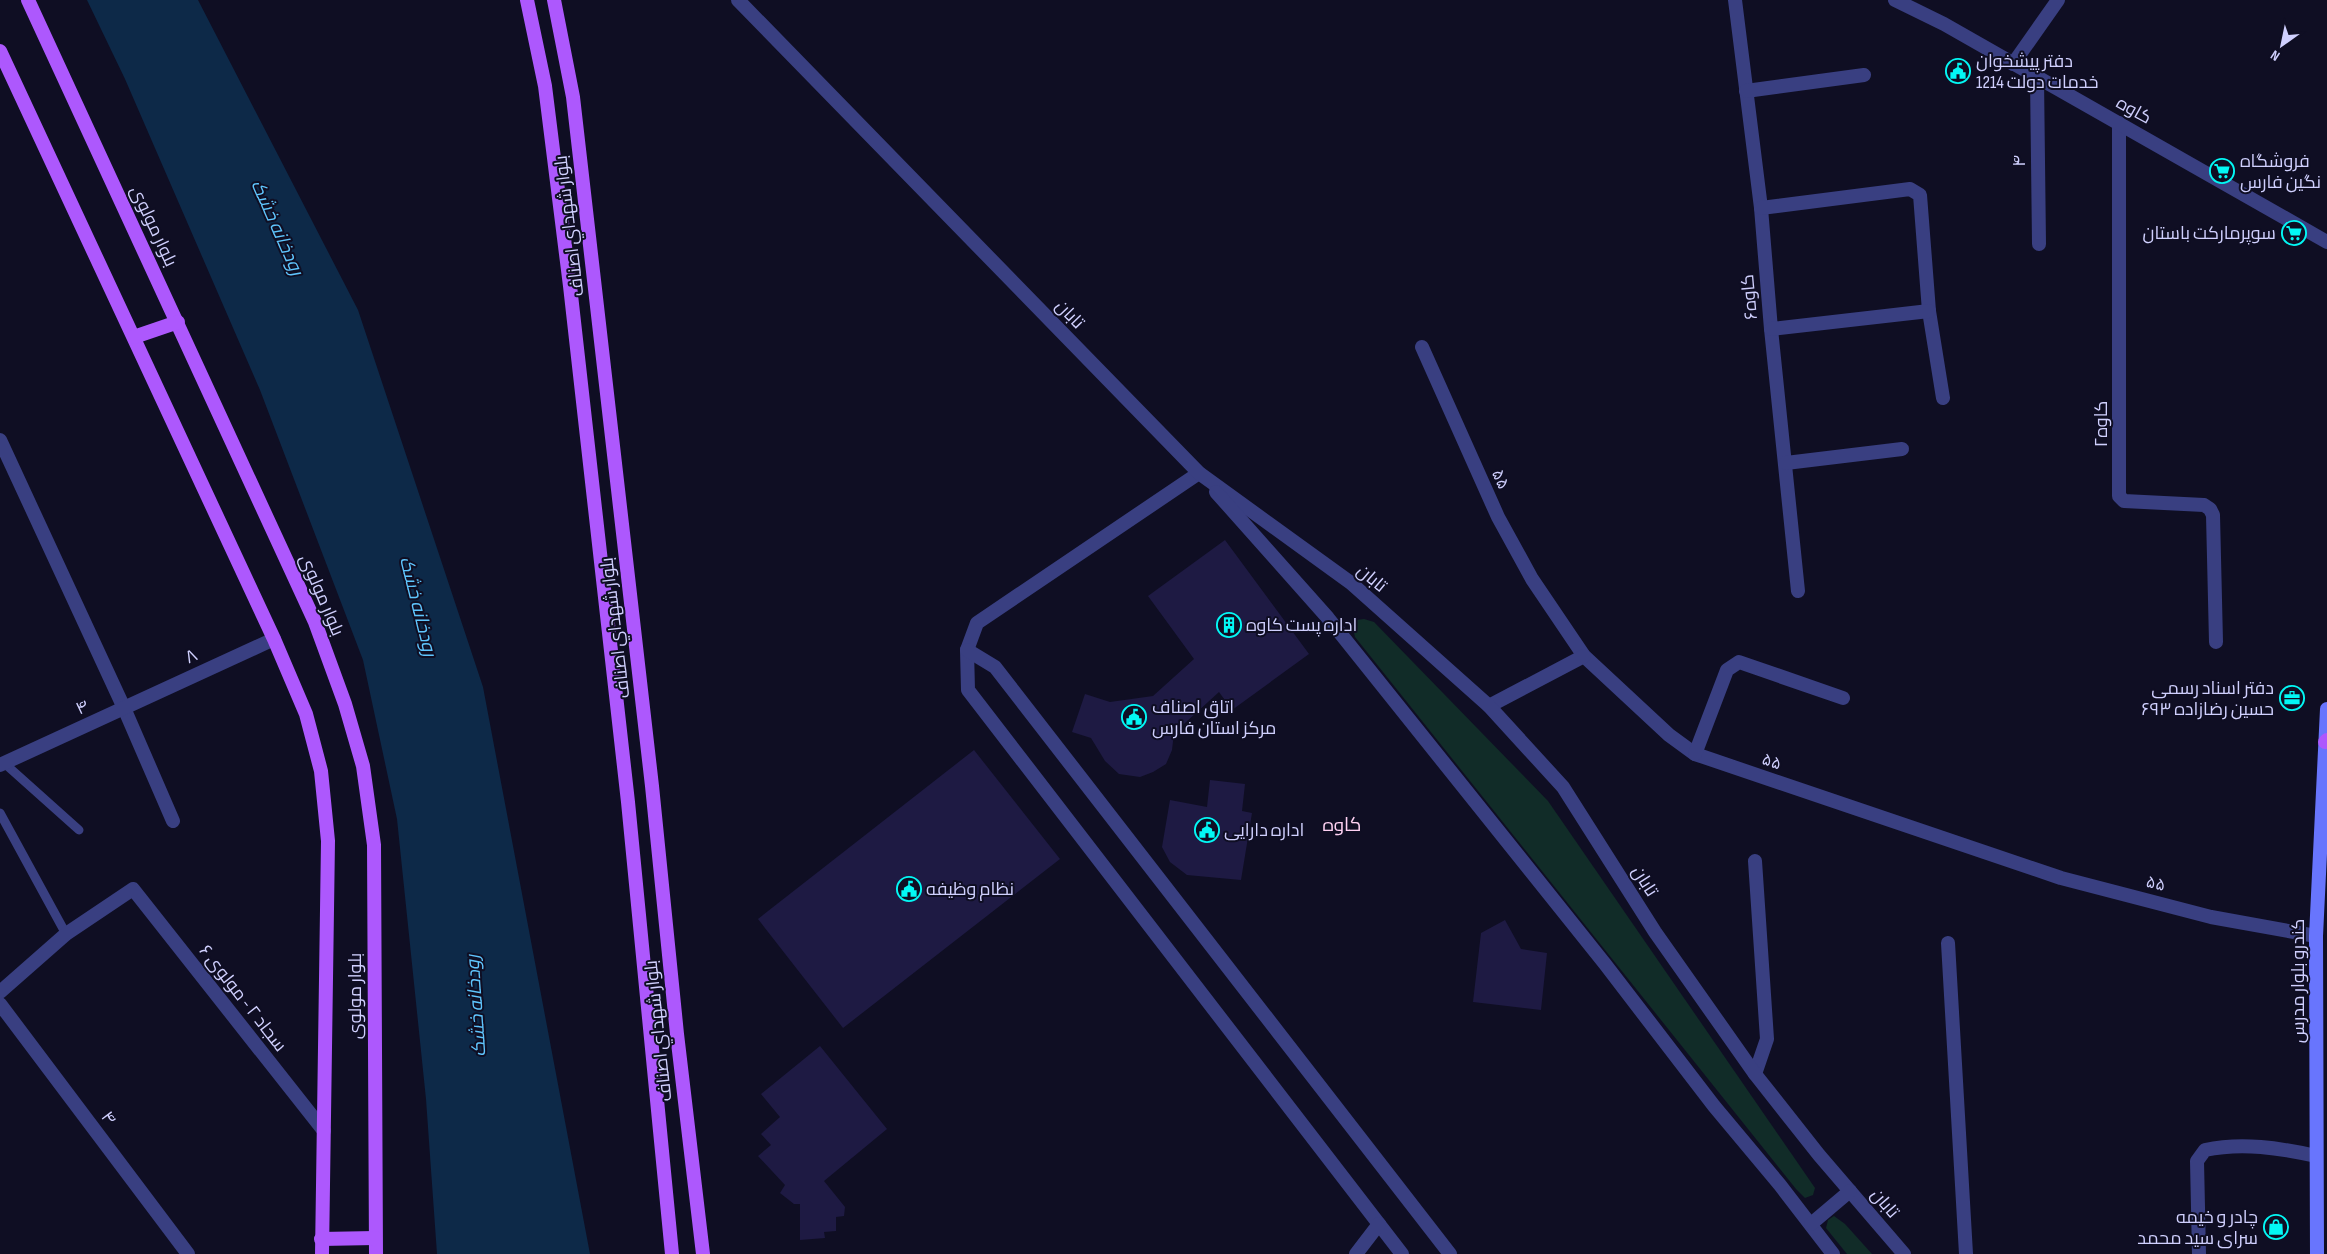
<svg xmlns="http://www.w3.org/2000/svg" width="2327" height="1254" viewBox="0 0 2327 1254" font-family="'Sofia Sans Condensed',Cairo,sans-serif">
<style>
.green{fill:#112c28}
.water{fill:#0d2948}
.building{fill:#1e1a43}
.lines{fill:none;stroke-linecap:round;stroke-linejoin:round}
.service{stroke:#393f81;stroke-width:9}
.minor{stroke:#393f81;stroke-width:14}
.tertiary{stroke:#393f81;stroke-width:14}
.secondary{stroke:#6875fd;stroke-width:14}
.primary{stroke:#ad58fd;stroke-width:14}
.labels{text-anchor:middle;stroke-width:4;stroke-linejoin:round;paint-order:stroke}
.poi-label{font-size:18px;fill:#d0d0fe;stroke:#0f0e23;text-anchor:start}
.street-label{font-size:18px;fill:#d0d0fe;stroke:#0f0e23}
.water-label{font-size:19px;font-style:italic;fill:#5fc5fd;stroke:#0f0e23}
.neighbourhood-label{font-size:19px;fill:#ffd2f3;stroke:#0f0e23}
</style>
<rect width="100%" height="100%" fill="#0f0e23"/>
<g class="green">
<polygon points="1364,619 1374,622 1548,801 1815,1188 1813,1195 1805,1198 1796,1189 1355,637 1352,624 1357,620"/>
<polygon points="1834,1216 1845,1224 1872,1254 1847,1254 1826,1228 1828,1220"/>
</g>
<polygon class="water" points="87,0 198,0 358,310 483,687 590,1254 437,1254 426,1099 397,819 363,660 260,390 125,79"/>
<g class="building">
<polygon points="1225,540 1309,654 1232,710 1219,692 1174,733 1172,750 1166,764 1153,772 1140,777 1119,774 1105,761 1091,738 1072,732 1085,694 1110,702 1153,696 1194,659 1148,596"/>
<polygon points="974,750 1060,859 843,1028 758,919"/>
<polygon points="1210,780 1245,784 1242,811 1252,813 1241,880 1187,875 1170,862 1162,847 1170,800 1207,807"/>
<polygon points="1505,920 1521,949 1547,953 1541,1010 1473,1002 1481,933"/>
<polygon points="820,1046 887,1129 824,1181 845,1207 844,1216 836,1217 836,1231 824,1232 825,1238 800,1240 800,1204 794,1204 780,1193 785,1185 758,1156 771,1145 761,1134 780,1117 761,1094"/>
</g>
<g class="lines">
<g class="service">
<polyline points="4,763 79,830"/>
<polyline points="0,813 66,934"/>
</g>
<g class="minor">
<polyline points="1735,0 1761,208 1771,329 1798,591"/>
<polyline points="2013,64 2058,0"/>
<polyline points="2037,78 2039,244"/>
<polyline points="1746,91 1864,75"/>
<polyline points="2119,123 2119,496 2124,501 2204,505 2210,509 2213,515 2216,642"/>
<polyline points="1761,208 1910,189 1920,195 1929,311 1943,398"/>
<polyline points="1771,329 1929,311"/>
<polyline points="1422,347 1498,517 1532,579 1584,656 1669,735 1695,754 2061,878 2211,917 2316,936"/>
<polyline points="0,440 124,708 173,821"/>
<polyline points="1786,463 1902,449"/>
<polyline points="1199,473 977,623 967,650 968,690 1402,1254"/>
<polyline points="967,650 995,667 1450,1254"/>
<polyline points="1489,706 1584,656"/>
<polyline points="1695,754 1727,670 1739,662 1843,698"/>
<polyline points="0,765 274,639"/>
<polyline points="1755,861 1767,1039 1755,1074"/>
<polyline points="1948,943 1966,1254"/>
<polyline points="0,992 66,934 133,889 324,1131"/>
<polyline points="0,1004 188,1254"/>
<polyline points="1356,1254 1379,1224"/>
<path d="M2199 1254 2197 1161 2205 1150C2242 1142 2280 1148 2316 1156"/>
</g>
<g class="tertiary">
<polyline points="738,0 1199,473 1351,583 1489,706 1563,787 1655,932 1755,1074 1819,1155 1904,1254"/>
<polyline points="1895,0 1944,24 2327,242"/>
<polyline points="1216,492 1328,618 1605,964 1714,1106 1780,1185 1833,1254"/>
<polyline points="1811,1224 1850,1191"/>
</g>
<polyline class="secondary" points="2317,1254 2316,936 2327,709"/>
<g class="primary">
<polyline points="28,0 315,622 345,704 363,766 374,845 376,1254"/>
<polyline points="527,0 545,86 570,286 628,802 672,1254"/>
<polyline points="554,0 573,97 652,786 677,1034 703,1254"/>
<polyline points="0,51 274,639 306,714 321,771 328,841 322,1254"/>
<polyline points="134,337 178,322"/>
<polyline points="2325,742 2327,740"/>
<polyline points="321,1239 375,1238"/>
</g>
</g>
<defs>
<symbol id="civic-ring" viewBox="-11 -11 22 22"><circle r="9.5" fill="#0f0e23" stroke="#03f8f5" stroke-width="1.5"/><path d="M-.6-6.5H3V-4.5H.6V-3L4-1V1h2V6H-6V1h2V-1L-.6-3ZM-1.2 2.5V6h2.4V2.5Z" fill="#03f8f5"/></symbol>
<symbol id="supermarket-ring" viewBox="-11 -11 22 22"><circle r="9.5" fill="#0f0e23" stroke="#03f8f5" stroke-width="1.5"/><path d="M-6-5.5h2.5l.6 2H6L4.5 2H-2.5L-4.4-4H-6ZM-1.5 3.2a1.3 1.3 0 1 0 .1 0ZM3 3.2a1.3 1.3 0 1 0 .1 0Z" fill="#03f8f5"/></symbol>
<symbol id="building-ring" viewBox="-11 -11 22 22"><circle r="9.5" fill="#0f0e23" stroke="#03f8f5" stroke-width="1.5"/><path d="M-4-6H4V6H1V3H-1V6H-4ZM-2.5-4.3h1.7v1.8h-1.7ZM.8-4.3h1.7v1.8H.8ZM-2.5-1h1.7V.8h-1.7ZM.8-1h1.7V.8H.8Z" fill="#03f8f5"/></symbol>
<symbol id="office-ring" viewBox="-11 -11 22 22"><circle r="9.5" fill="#0f0e23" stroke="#03f8f5" stroke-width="1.5"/><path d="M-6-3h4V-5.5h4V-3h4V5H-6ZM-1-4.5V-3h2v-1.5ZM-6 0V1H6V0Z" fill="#03f8f5"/></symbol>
<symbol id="shop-ring" viewBox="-11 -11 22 22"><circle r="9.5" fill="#0f0e23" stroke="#03f8f5" stroke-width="1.5"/><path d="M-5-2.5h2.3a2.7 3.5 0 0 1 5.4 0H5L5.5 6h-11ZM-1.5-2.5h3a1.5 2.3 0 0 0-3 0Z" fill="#03f8f5"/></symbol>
</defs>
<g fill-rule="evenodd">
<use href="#civic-ring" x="1944" y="57" width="28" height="28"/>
<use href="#supermarket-ring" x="2208" y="157" width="28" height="28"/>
<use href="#supermarket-ring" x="2280" y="219" width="28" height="28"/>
<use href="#building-ring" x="1215" y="611" width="28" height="28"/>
<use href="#office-ring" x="2278" y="684" width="28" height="28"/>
<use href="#civic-ring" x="1120" y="703" width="28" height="28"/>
<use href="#civic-ring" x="1193" y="816" width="28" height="28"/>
<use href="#civic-ring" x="895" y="875" width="28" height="28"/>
<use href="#shop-ring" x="2262" y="1213" width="28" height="28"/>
</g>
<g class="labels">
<g class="poi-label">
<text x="1976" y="67">دفتر پیشخوان<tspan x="1976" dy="21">خدمات دولت 1214</tspan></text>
<text x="2240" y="167">فروشگاه<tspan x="2240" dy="21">نگین فارس</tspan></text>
<text x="2276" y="239" text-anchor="end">سوپرمارکت باستان</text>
<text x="1246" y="631">اداره پست کاوه</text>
<text x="2274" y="694" text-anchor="end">دفتر اسناد رسمی<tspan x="2274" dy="21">۶۹۳ حسین رضازاده</tspan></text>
<text x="1152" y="713">اتاق اصناف<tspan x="1152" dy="21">مرکز استان فارس</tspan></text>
<text x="1224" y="836">اداره دارایی</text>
<text x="926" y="895">نظام وظیفه</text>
<text x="2258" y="1223" text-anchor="end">چادر و خیمه<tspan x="2258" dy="21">سرای سید محمد</tspan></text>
</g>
<g class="street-label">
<text transform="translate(2134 110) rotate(29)" y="6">کاوه</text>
<text transform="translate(2019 161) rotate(-91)" y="6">۴</text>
<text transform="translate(154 226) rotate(65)" y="6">بلوار مولوی</text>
<text transform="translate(569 226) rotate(-97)" y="6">بلوار شهداي اصناف</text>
<text transform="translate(1749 297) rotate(-95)" y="6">کاوه۶</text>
<text transform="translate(1070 314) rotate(46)" y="6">تابان</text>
<text transform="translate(2101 424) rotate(-90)" y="6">کاوه۲</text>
<text transform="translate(1501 479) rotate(66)" y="6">۵۵</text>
<text transform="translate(1372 578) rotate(40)" y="6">تابان</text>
<text transform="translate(322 595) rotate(67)" y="6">بلوار مولوی</text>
<text transform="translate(615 628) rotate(-97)" y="6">بلوار شهداي اصناف</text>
<text transform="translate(191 656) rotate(-25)" y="6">۸</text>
<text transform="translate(82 707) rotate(-25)" y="6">۴</text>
<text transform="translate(1772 761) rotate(19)" y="6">۵۵</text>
<text transform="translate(1645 881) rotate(58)" y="6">تابان</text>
<text transform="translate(2156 883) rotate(14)" y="6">۵۵</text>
<text transform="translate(2298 981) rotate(-90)" y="6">کندرو بلوار مدرس</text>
<text transform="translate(355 996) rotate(-90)" y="6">بلوار مولوی</text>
<text transform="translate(243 998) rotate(52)" y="6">سجاد ۲ - مولوی ۶</text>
<text transform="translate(658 1031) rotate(-96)" y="6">بلوار شهداي اصناف</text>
<text transform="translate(109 1118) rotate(53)" y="6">۴</text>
<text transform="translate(1885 1203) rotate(49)" y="6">تابان</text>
</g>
<g class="water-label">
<text transform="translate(278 227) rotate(66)" y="7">رودخانه خشک</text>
<text transform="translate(419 606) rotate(76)" y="7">رودخانه خشک</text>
<text transform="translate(475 1006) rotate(-94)" y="7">رودخانه خشک</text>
</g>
<g class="neighbourhood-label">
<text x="1342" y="831">کاوه</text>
</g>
</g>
<g transform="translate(2282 45) rotate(213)" stroke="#0f0e23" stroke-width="4" paint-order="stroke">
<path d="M0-4L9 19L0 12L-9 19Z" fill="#d0d0fe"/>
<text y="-8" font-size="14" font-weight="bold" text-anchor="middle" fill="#d0d0fe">N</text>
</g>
</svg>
